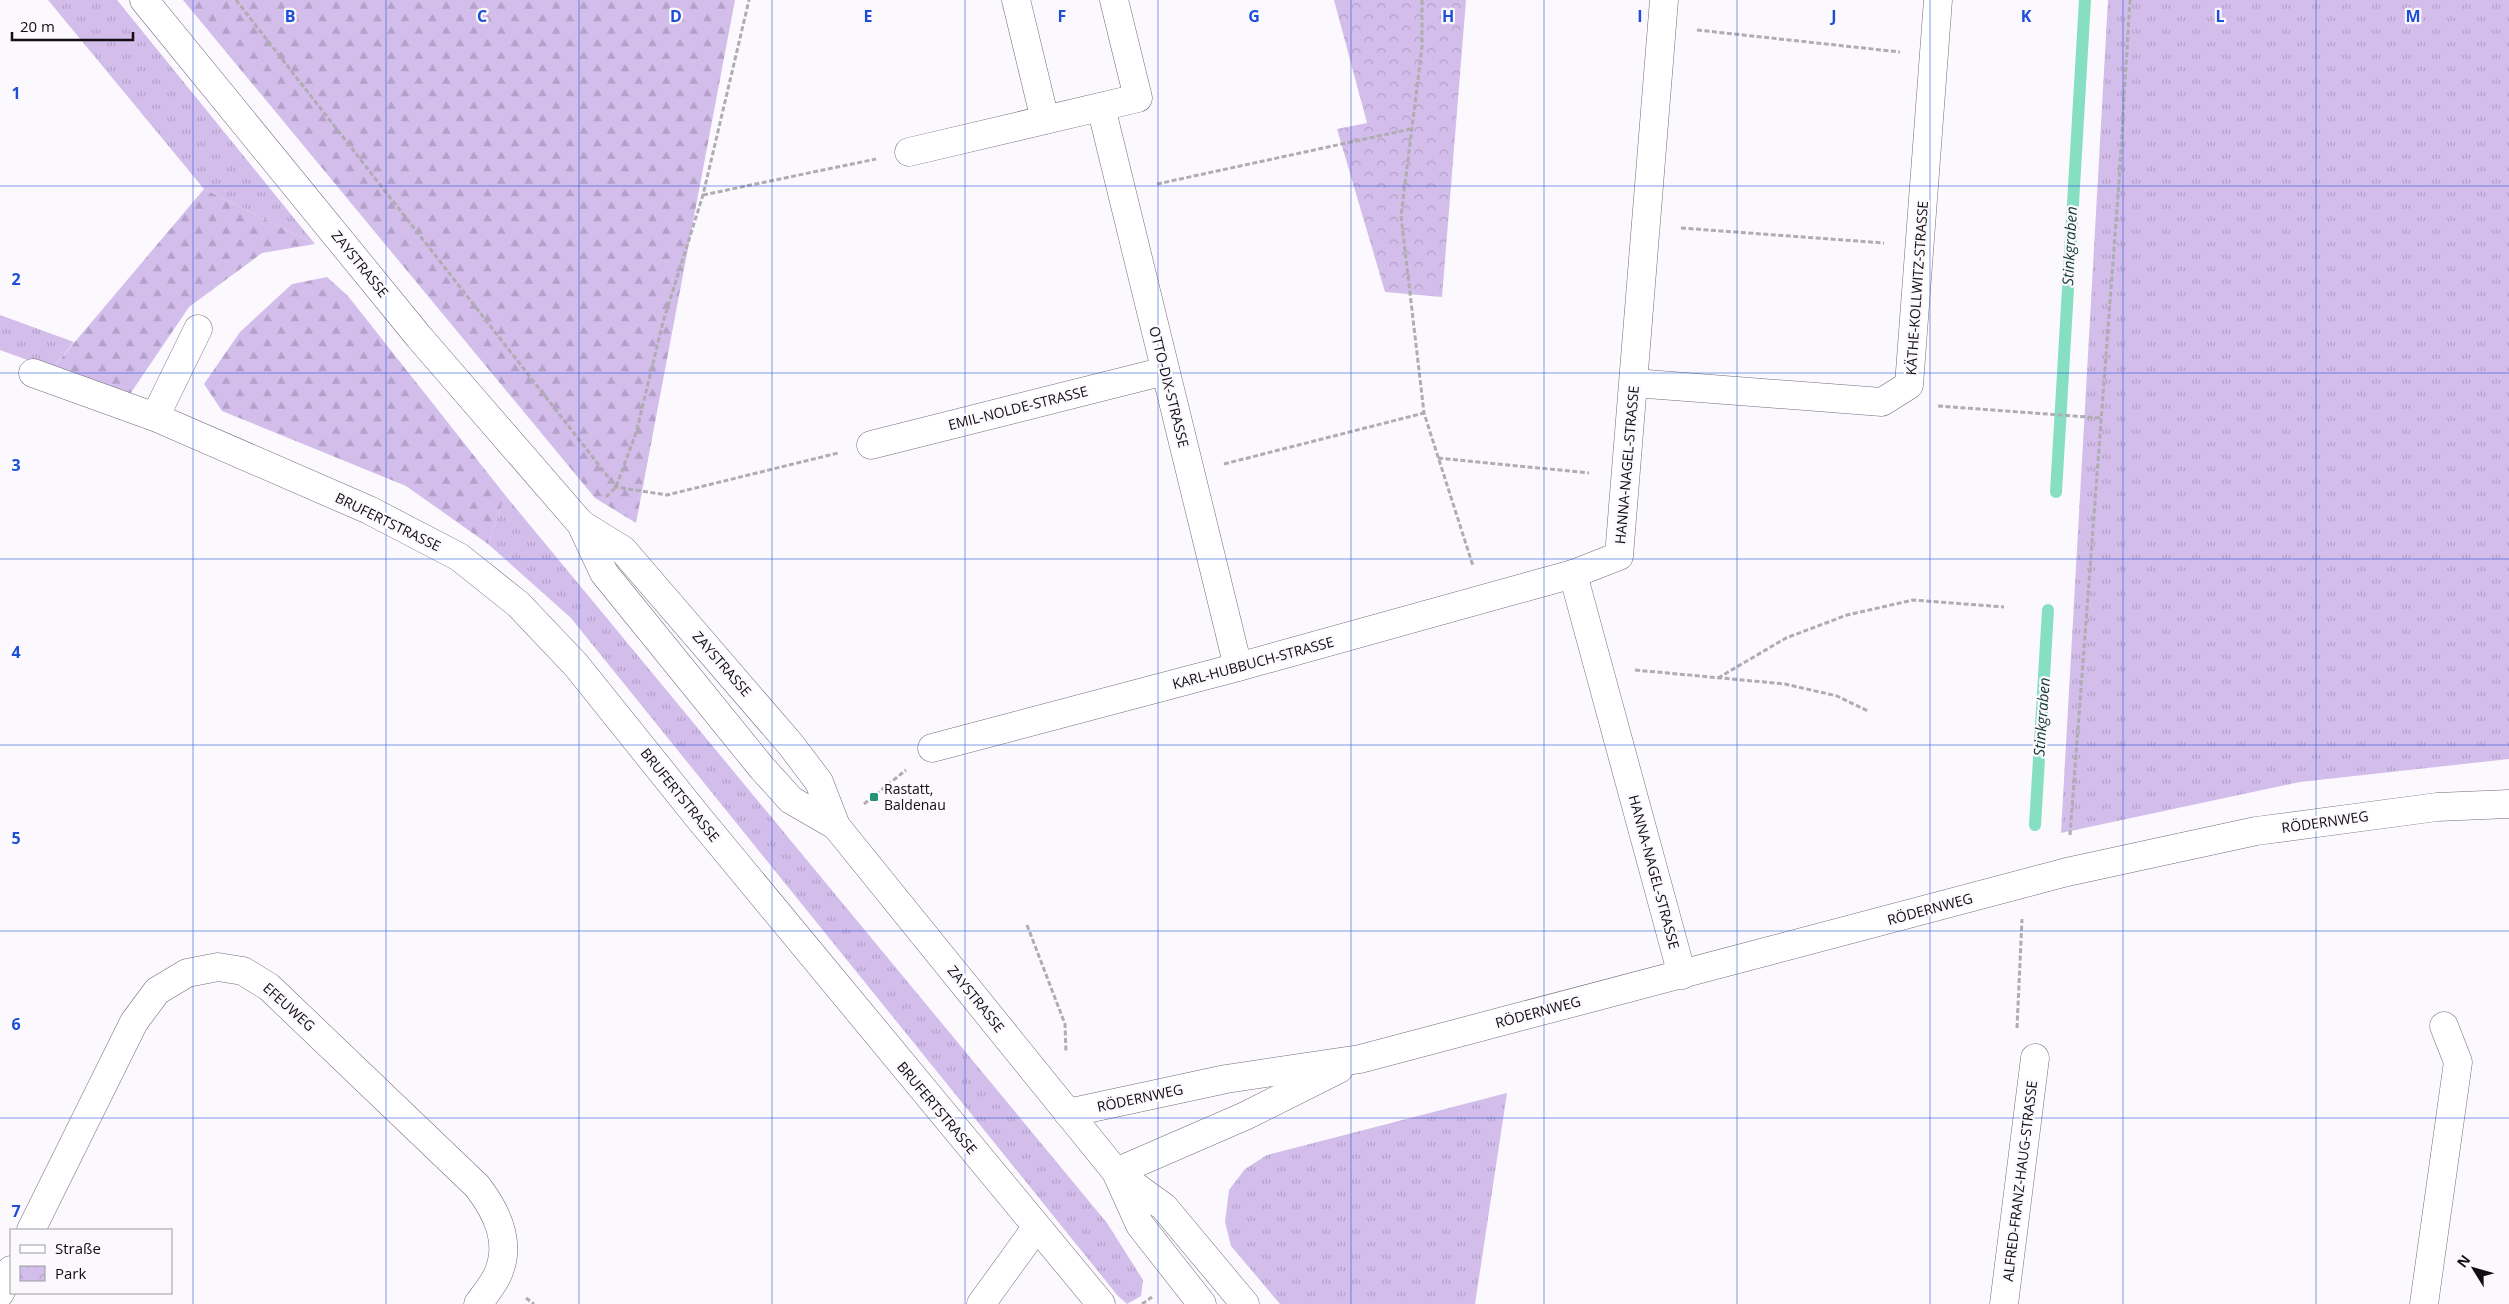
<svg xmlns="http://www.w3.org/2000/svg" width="2509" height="1304" viewBox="0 0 2509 1304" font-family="'Open Sans',sans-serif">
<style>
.grass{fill:url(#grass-tufts)}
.forest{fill:url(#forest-firs)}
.park{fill:url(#park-crowns)}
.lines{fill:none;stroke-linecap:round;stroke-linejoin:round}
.stream{stroke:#86dfc0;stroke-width:12}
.street-casing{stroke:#736b7d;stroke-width:29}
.secondary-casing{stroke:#736b7d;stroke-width:29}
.path{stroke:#afadb2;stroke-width:3;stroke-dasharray:5 2.5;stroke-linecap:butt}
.street{stroke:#fff;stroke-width:28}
.secondary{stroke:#fff;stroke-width:28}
.grid{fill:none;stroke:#1d4ed8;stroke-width:1;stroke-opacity:0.55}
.poi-dot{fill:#249375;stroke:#fbf9fd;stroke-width:2}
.labels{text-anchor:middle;stroke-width:4.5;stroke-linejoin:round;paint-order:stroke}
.street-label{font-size:14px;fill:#110e14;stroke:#fbf9fd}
.poi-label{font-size:14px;fill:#110e14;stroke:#fbf9fd;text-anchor:start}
.water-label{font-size:15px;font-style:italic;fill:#0f382c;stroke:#fbf9fd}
.grid-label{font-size:16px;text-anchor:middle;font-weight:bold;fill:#1d4ed8;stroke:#fbf9fd;stroke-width:4.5;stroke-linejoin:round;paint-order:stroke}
</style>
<defs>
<pattern id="grass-tufts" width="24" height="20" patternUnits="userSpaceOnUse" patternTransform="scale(1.25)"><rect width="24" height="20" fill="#d3bdeb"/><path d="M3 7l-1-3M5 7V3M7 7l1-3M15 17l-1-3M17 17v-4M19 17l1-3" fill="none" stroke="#b4a1c9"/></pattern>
<pattern id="forest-firs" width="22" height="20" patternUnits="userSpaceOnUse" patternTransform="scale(1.25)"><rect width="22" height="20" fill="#d3bdeb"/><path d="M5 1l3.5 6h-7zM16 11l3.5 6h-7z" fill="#b4a1c9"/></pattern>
<pattern id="park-crowns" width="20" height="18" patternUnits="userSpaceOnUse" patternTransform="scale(1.25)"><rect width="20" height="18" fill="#d3bdeb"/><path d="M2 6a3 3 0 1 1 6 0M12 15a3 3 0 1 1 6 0" fill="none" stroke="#b4a1c9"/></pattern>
</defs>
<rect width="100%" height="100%" fill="#fbf9fd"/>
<g class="grass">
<polygon points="48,0 117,0 315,244 204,189"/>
<polygon points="2108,0 2509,0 2509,759 2300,782 2061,833"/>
<polygon points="0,315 74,342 52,369 0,350"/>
<polygon points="505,495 1107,1223 1143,1280 1141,1296 1127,1304 1118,1296 571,618 488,544"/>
<polygon points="1507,1093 1475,1304 1280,1304 1231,1246 1225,1222 1229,1190 1245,1169 1267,1155"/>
</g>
<g class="forest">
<polygon points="183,0 735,0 636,523 595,498"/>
<polygon points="204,189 315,244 262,253 189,307 126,400 52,369"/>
<polygon points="327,277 348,296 505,495 488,544 406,486 222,411 204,384 240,332 292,284"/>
</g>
<polygon class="park" points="1334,0 1466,0 1442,297 1385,292 1337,129 1367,123"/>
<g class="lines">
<g class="stream">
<polyline points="2056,492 2085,0"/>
<polyline points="2035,825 2048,610"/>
</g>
<defs>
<g id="street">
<polyline points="1016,0 1045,120"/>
<polyline points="1664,0 1619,556 1573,574 1682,975"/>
<polyline points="1101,107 1238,667"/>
<polyline points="909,152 1138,98 1114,0"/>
<polyline points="33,373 155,417 369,510 459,557 518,604 576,665 698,817 1101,1304"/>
<polyline points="1634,383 1882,402 1909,385 1938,0"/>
<polyline points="155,417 198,329"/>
<polyline points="871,445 1165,371"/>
<polyline points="932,748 1238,667 1573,574"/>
<path d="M31 1230 134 1022 157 991 187 973 218 967 243 971 269 987 477 1186C498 1213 513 1245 496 1278 491 1287 484 1296 478 1304"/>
<polyline points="0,1293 11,1270"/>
<polyline points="981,1304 1036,1228"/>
<polyline points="2004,1304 2035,1058"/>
<polyline points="2424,1304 2458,1062 2444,1026"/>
</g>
<g id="secondary">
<polyline points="144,0 419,337 581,524 604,573 762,768 791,800 836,826"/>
<polyline points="581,524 623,550 791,745 819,782 836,826 1116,1172 1140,1225 1202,1304"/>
<polyline points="1068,1113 1226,1079 1360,1059 2067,872 2256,831 2437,807 2509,804"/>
<polyline points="1116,1172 1245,1116 1339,1069"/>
<polyline points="1117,1173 1164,1207 1245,1304"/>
</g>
</defs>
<use href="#street" class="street-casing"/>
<use href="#secondary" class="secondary-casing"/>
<g class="path">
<polyline points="236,0 616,487 667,495 838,453"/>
<polyline points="1422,0 1422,47 1401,216 1424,413 1473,566"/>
<polyline points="1697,30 1900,52"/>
<polyline points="1157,184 1411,129"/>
<polyline points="703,195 876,159"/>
<polyline points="1681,228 1884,243"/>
<polyline points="1938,406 2101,418"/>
<polyline points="1438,458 1589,473"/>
<polyline points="1224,464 1424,413"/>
<polyline points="606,497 616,487 636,433 663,322 703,195 749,0"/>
<polyline points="1635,670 1785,684 1837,696 1868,711"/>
<polyline points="1718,678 1786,638 1847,615 1913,600 2004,607"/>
<polyline points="864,804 906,770"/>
<polyline points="2070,835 2119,182 2130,0"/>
<polyline points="1027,925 1065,1024 1066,1053"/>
<polyline points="2017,1028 2022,919"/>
<polyline points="526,1298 534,1304"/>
<polyline points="1142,1304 1152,1297"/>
</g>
<use href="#street" class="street"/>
<use href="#secondary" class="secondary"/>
</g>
<path class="grid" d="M193 0V1304M386 0V1304M579 0V1304M772 0V1304M965 0V1304M1158 0V1304M1351 0V1304M1544 0V1304M1737 0V1304M1930 0V1304M2123 0V1304M2316 0V1304M0 186H2509M0 373H2509M0 559H2509M0 745H2509M0 931H2509M0 1118H2509"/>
<rect class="poi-dot" x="869" y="792" width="10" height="10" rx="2.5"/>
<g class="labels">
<g class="street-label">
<text transform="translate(360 264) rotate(51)" y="5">ZAYSTRASSE</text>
<text transform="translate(1917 288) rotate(-86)" y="5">KÄTHE-KOLLWITZ-STRASSE</text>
<text transform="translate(1169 387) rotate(76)" y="5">OTTO-DIX-STRASSE</text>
<text transform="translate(1018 408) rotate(-14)" y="5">EMIL-NOLDE-STRASSE</text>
<text transform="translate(1627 465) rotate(-85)" y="5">HANNA-NAGEL-STRASSE</text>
<text transform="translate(388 522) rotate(26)" y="5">BRUFERTSTRASSE</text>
<text transform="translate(1253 663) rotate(-15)" y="5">KARL-HUBBUCH-STRASSE</text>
<text transform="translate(722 664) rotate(49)" y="5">ZAYSTRASSE</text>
<text transform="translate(680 795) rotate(51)" y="5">BRUFERTSTRASSE</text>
<text transform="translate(2325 822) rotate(-8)" y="5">RÖDERNWEG</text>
<text transform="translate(1654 872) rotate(75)" y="5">HANNA-NAGEL-STRASSE</text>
<text transform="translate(1930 909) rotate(-15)" y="5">RÖDERNWEG</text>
<text transform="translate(976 999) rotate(51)" y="5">ZAYSTRASSE</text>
<text transform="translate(289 1007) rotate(42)" y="5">EFEUWEG</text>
<text transform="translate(1538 1012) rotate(-15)" y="5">RÖDERNWEG</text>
<text transform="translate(1140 1098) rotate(-12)" y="5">RÖDERNWEG</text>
<text transform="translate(937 1108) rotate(50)" y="5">BRUFERTSTRASSE</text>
<text transform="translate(2020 1181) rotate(-83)" y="5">ALFRED-FRANZ-HAUG-STRASSE</text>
</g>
<g class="poi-label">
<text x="884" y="794">Rastatt,<tspan x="884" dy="16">Baldenau</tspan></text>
</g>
<g class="water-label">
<text transform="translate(2070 246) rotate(-87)" y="5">Stinkgraben</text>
<text transform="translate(2042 717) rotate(-86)" y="5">Stinkgraben</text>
</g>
</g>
<g class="grid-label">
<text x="290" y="22">B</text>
<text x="482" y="22">C</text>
<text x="676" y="22">D</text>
<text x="868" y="22">E</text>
<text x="1062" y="22">F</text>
<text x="1254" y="22">G</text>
<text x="1448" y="22">H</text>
<text x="1640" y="22">I</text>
<text x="1834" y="22">J</text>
<text x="2026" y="22">K</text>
<text x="2220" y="22">L</text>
<text x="2413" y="22">M</text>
<text x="16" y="99">1</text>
<text x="16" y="285">2</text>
<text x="16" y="471">3</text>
<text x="16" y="658">4</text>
<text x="16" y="844">5</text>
<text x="16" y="1030">6</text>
<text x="16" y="1217">7</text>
</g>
<rect x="10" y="1229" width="162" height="65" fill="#fbf9fd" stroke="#9d9ba0"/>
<rect x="20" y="1245" width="25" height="8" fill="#ffffff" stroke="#9d9ba0"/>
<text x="55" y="1254" font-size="15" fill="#110e14">Straße</text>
<rect x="20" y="1266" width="25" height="15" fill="url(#park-crowns)" stroke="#9d9ba0"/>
<text x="55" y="1279" font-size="15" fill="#110e14">Park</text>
<g transform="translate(2474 1269) rotate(307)" stroke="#fbf9fd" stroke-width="4" paint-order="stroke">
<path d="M0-4L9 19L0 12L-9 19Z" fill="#110e14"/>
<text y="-8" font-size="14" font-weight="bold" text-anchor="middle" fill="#110e14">N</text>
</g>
<path d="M12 32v8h121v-8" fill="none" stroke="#110e14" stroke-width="2.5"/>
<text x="20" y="32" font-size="15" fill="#110e14" stroke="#fbf9fd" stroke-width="4" paint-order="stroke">20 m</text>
</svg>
